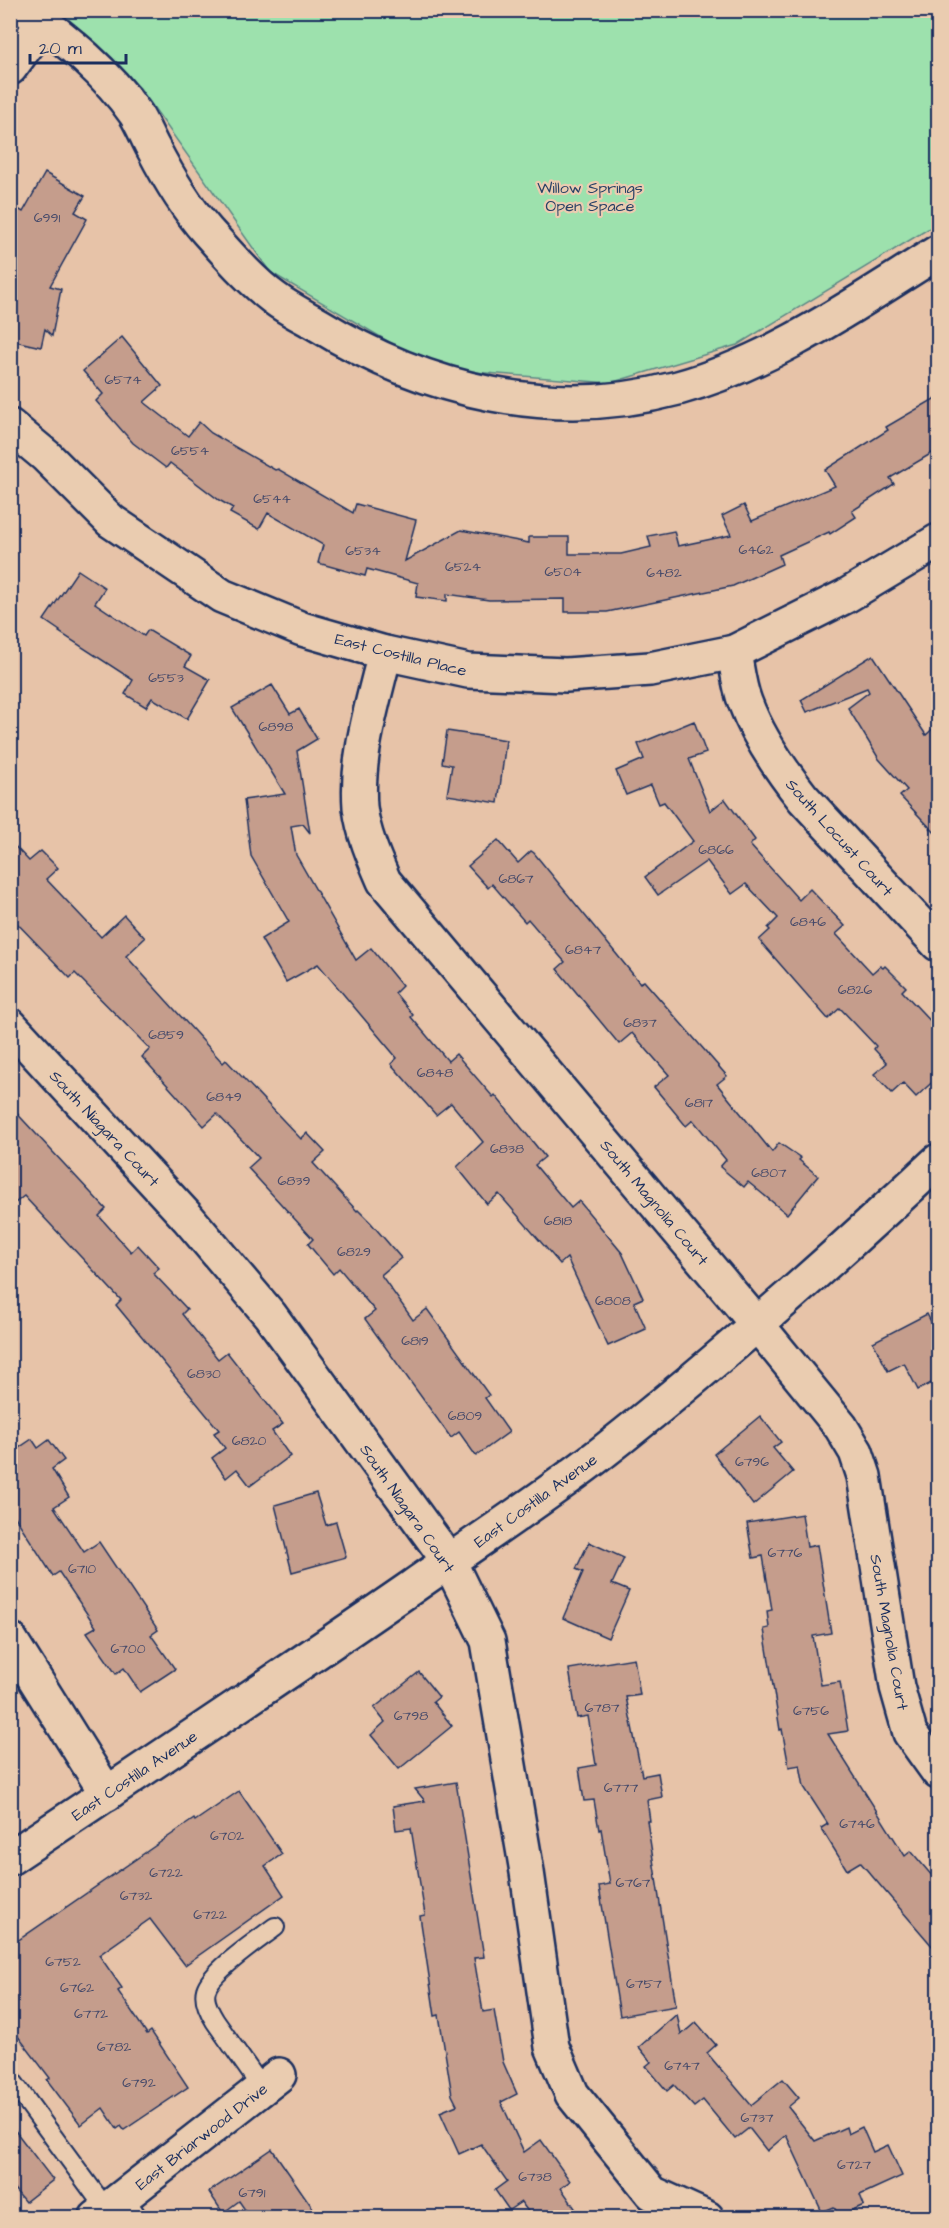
<svg xmlns="http://www.w3.org/2000/svg" width="949" height="2228" viewBox="0 0 949 2228" font-family="'Architects Daughter',sans-serif">
<style>
.green{fill:#9de1ad;stroke:#5c8886;stroke-width:1.5}
.building{fill:#c59d8c;stroke:#1b2f5e;stroke-width:1.5}
.lines{fill:none;stroke-linecap:round;stroke-linejoin:round}
.lane-casing{stroke:#1b2f5e;stroke-width:22}
.street-casing{stroke:#1b2f5e;stroke-width:38}
.lane{stroke:#eaccb0;stroke-width:18}
.street{stroke:#eaccb0;stroke-width:33}
.labels{text-anchor:middle;stroke-width:4.5;stroke-linejoin:round;paint-order:stroke}
.number-label{font-size:14px;fill:#464a6a}
.park-label{font-size:16px;fill:#284166;stroke:#eaccb0}
.street-label{font-size:16px;fill:#1b2f5e;stroke:#eaccb0}
</style>
<rect width="100%" height="100%" fill="#e7c3a8"/>
<filter id="ink" filterUnits="userSpaceOnUse"><feTurbulence type="fractalNoise" baseFrequency=".0167" numOctaves="2"/><feDisplacementMap in="SourceGraphic" scale="12" xChannelSelector="R" yChannelSelector="G"/><feConvolveMatrix kernelMatrix="1 2 1 2 8 2 1 2 1" color-interpolation-filters="sRGB"/></filter>
<g filter="url(#ink)">
<polygon class="green" points="49,11 938,11 938,223 737,345 610,383 435,369 270,272 140,88"/>
<g class="building">
<polygon points="45,173 85,196 75,212 87,219 50,286 61,289 52,336 45,329 41,347 10,340 10,204 23,212"/>
<polygon points="122,337 162,386 144,402 188,436 199,422 211,433 275,470 278,469 353,513 356,504 416,520 405,561 461,530 529,543 529,537 569,537 569,554 621,554 651,547 648,536 674,531 678,546 731,535 722,516 744,505 752,521 835,486 825,470 888,430 886,427 939,396 939,449 890,478 894,484 852,511 856,517 830,534 829,532 779,555 782,564 733,586 607,612 565,612 565,599 489,600 447,594 447,601 416,597 418,583 367,569 365,576 318,563 323,545 268,513 259,529 230,513 233,508 219,500 170,463 166,468 133,443 96,401 103,394 83,371"/>
<polygon points="78,570 105,588 95,603 144,636 148,630 191,656 185,666 210,680 187,719 152,698 146,707 125,694 133,680 59,632 60,631 44,620"/>
<polygon points="873,655 926,735 939,723 939,837 900,796 907,790 879,759 848,708 869,692 867,688 807,712 801,700"/>
<polygon points="272,685 290,714 299,709 317,739 297,751 310,833 303,824 291,826 296,855 356,960 371,948 402,986 395,993 413,1015 411,1017 448,1061 456,1054 493,1097 495,1095 545,1157 535,1165 571,1208 579,1201 622,1253 643,1298 634,1302 646,1329 608,1346 567,1258 560,1264 499,1194 487,1204 457,1167 483,1142 451,1103 436,1115 391,1064 397,1058 318,964 286,982 261,939 289,922 251,856 244,800 285,794 232,708"/>
<polygon points="694,721 706,753 689,759 710,811 725,799 755,840 750,845 799,900 810,889 845,926 836,934 872,973 880,966 883,968 885,966 906,987 902,991 939,1030 939,1076 916,1097 903,1083 892,1093 874,1074 887,1063 874,1049 876,1046 840,1008 828,1019 759,940 770,930 768,928 778,918 746,884 732,894 707,861 658,895 645,877 693,841 664,802 659,804 651,785 626,795 616,771 644,759 638,744"/>
<polygon points="447,731 506,740 498,803 447,795 452,765 442,763"/>
<polygon points="498,840 518,863 531,851 534,853 640,983 644,981 727,1076 717,1084 772,1152 779,1143 801,1158 799,1160 818,1176 787,1214 748,1182 744,1187 720,1167 726,1160 693,1120 686,1126 654,1087 669,1075 632,1033 619,1044 557,969 565,962 528,919 525,922 492,884 488,888 468,866"/>
<polygon points="10,841 29,861 41,851 58,868 46,879 101,937 124,915 145,938 126,956 223,1063 226,1060 301,1139 307,1133 325,1152 313,1163 357,1211 358,1210 371,1223 401,1258 381,1275 413,1320 427,1309 489,1395 485,1398 509,1432 476,1456 459,1432 451,1438 365,1319 375,1311 339,1268 333,1274 308,1244 313,1239 248,1168 259,1158 217,1114 204,1126 142,1057 150,1049 75,973 70,978 10,916"/>
<polygon points="10,1106 106,1209 99,1216 131,1252 138,1245 159,1268 153,1273 187,1309 182,1314 218,1359 227,1352 283,1424 272,1431 290,1456 250,1486 237,1469 226,1478 212,1458 225,1448 214,1433 219,1430 116,1305 121,1300 24,1196 10,1207"/>
<polygon points="927,1314 939,1337 939,1379 918,1390 904,1363 888,1371 873,1342"/>
<polygon points="760,1416 781,1442 773,1448 793,1472 753,1505 714,1454"/>
<polygon points="32,1439 38,1448 49,1440 64,1460 52,1469 69,1497 54,1507 84,1552 99,1542 158,1630 151,1635 175,1669 140,1692 124,1668 116,1674 87,1632 96,1627 59,1572 53,1576 10,1509 10,1454"/>
<polygon points="316,1493 326,1525 336,1522 346,1557 292,1572 275,1505"/>
<polygon points="802,1514 807,1547 817,1545 831,1633 813,1636 821,1685 840,1682 848,1731 828,1734 905,1856 911,1851 939,1884 939,1954 860,1862 847,1870 821,1828 828,1824 804,1787 800,1765 789,1767 782,1729 780,1730 764,1629 769,1628 767,1611 772,1610 763,1556 753,1558 747,1523"/>
<polygon points="589,1542 624,1558 612,1584 629,1591 608,1638 563,1618 583,1572 576,1569"/>
<polygon points="634,1658 640,1695 626,1697 642,1776 658,1773 662,1797 647,1800 650,1821 647,1821 676,2006 620,2016 599,1886 610,1884 601,1829 599,1830 594,1800 584,1801 579,1768 596,1765 588,1716 577,1718 569,1669"/>
<polygon points="419,1672 439,1697 433,1702 452,1726 399,1769 371,1735 385,1722 374,1708"/>
<polygon points="456,1782 484,1957 474,1958 483,2012 494,2010 503,2062 517,2094 501,2102 524,2152 541,2140 570,2181 561,2188 581,2217 532,2217 521,2202 509,2210 495,2190 507,2181 481,2144 459,2154 440,2112 457,2105 452,2095 439,2015 435,2016 420,1916 425,1915 411,1828 396,1830 393,1806 425,1801 415,1789"/>
<polygon points="239,1791 282,1854 265,1866 284,1895 185,1965 150,1919 99,1955 122,1988 118,1991 147,2034 151,2031 188,2087 124,2130 121,2126 117,2129 103,2108 81,2125 47,2080 50,2078 10,2026 10,1946 194,1819 195,1821"/>
<polygon points="677,2014 681,2035 696,2022 716,2045 707,2053 751,2105 783,2079 799,2098 788,2107 815,2141 846,2127 848,2134 862,2127 873,2152 888,2145 902,2176 860,2195 864,2205 839,2216 834,2207 822,2212 786,2135 767,2151 749,2128 735,2139 703,2100 694,2107 674,2085 667,2091 646,2066 651,2062 639,2047"/>
<polygon points="10,2124 53,2180 25,2202 10,2184"/>
<polygon points="272,2149 319,2217 250,2217 239,2201 223,2213 209,2192"/>
</g>
<g class="lines">
<defs>
<g id="lane">
<polyline points="10,2078 106,2209"/>
<path d="M262 2088 215 2021C210 2013 203 2000 206 1990 211 1971 258 1940 275 1927"/>
<polyline points="123,2196 138,2218"/>
</g>
<g id="street">
<path d="M27 10C67 41 106 71 135 113 142 124 147 137 153 148 168 177 186 207 207 231 228 254 249 279 274 298 287 308 303 316 317 324 426 391 552 422 678 388 773 362 856 303 938 252"/>
<polyline points="10,68 43,23"/>
<polyline points="10,426 46,456 111,521 222,596 302,629 385,653 468,671 566,675 650,669 734,652 846,596 938,541"/>
<path d="M734 652C737 668 739 687 745 702 758 737 780 769 803 798L938 944"/>
<path d="M385 653C373 703 356 755 360 807 363 833 374 858 384 881L756 1323 841 1427 856 1452 864 1476 897 1687 910 1733 938 1772"/>
<polyline points="10,1025 188,1218 270,1315 449,1561 488,1641 527,1872 552,2047 572,2094 652,2193 707,2218"/>
<polyline points="10,1639 107,1794"/>
<path d="M10 1858C145 1768 279 1679 412 1587 476 1542 541 1500 603 1452 719 1361 830 1262 938 1161"/>
<polyline points="96,2218 279,2075"/>
</g>
</defs>
<use href="#lane" class="lane-casing"/>
<use href="#street" class="street-casing"/>
<use href="#lane" class="lane"/>
<use href="#street" class="street"/>
</g>
</g>
<g class="labels">
<g class="number-label">
<text x="47" y="222">6991</text>
<text x="123" y="384">6574</text>
<text x="190" y="455">6554</text>
<text x="272" y="503">6544</text>
<text x="756" y="554">6462</text>
<text x="363" y="555">6534</text>
<text x="463" y="571">6524</text>
<text x="563" y="576">6504</text>
<text x="664" y="577">6482</text>
<text x="166" y="682">6553</text>
<text x="276" y="731">6898</text>
<text x="716" y="854">6866</text>
<text x="516" y="883">6867</text>
<text x="808" y="926">6846</text>
<text x="583" y="954">6847</text>
<text x="855" y="994">6826</text>
<text x="640" y="1027">6837</text>
<text x="166" y="1039">6859</text>
<text x="435" y="1077">6848</text>
<text x="224" y="1101">6849</text>
<text x="699" y="1107">6817</text>
<text x="507" y="1153">6838</text>
<text x="769" y="1177">6807</text>
<text x="294" y="1185">6839</text>
<text x="558" y="1225">6818</text>
<text x="354" y="1256">6829</text>
<text x="613" y="1305">6808</text>
<text x="415" y="1345">6819</text>
<text x="204" y="1378">6830</text>
<text x="465" y="1420">6809</text>
<text x="249" y="1445">6820</text>
<text x="752" y="1466">6796</text>
<text x="785" y="1557">6776</text>
<text x="82" y="1573">6710</text>
<text x="128" y="1653">6700</text>
<text x="602" y="1712">6787</text>
<text x="811" y="1715">6756</text>
<text x="411" y="1720">6798</text>
<text x="621" y="1792">6777</text>
<text x="857" y="1828">6746</text>
<text x="227" y="1840">6702</text>
<text x="166" y="1877">6722</text>
<text x="633" y="1887">6767</text>
<text x="136" y="1900">6732</text>
<text x="210" y="1919">6722</text>
<text x="63" y="1966">6752</text>
<text x="644" y="1988">6757</text>
<text x="77" y="1992">6762</text>
<text x="91" y="2018">6772</text>
<text x="114" y="2051">6782</text>
<text x="682" y="2070">6747</text>
<text x="139" y="2087">6792</text>
<text x="757" y="2122">6737</text>
<text x="854" y="2169">6727</text>
<text x="535" y="2181">6738</text>
<text x="252" y="2197">6791</text>
</g>
<g class="park-label">
<text x="590" y="193">Willow Springs<tspan x="590" dy="18">Open Space</tspan></text>
</g>
<g class="street-label">
<text transform="translate(401 654) rotate(14)" y="6">East Costilla Place</text>
<text transform="translate(840 837) rotate(48)" y="6">South Locust Court</text>
<text transform="translate(105 1128) rotate(47)" y="6">South Niagara Court</text>
<text transform="translate(655 1202) rotate(50)" y="6">South Magnolia Court</text>
<text transform="translate(535 1500) rotate(-36)" y="6">East Costilla Avenue</text>
<text transform="translate(408 1508) rotate(55)" y="6">South Niagara Court</text>
<text transform="translate(890 1632) rotate(80)" y="6">South Magnolia Court</text>
<text transform="translate(134 1775) rotate(-34)" y="6">East Costilla Avenue</text>
<text transform="translate(201 2136) rotate(-38)" y="6">East Briarwood Drive</text>
</g>
</g>
<rect width="949" height="2228" fill="none" stroke="#eaccb0" stroke-width="36"/>
<rect x="18" y="18" width="913" height="2192" fill="none" stroke="#1b2f5e" stroke-width="2" filter="url(#ink)"/>
<path d="M30 54v9h96v-9" fill="none" stroke="#1b2f5e" stroke-width="3"/>
<text x="39" y="54" font-size="18" fill="#1b2f5e" stroke="#eaccb0" stroke-width="4.5" paint-order="stroke">20 m</text>
</svg>
